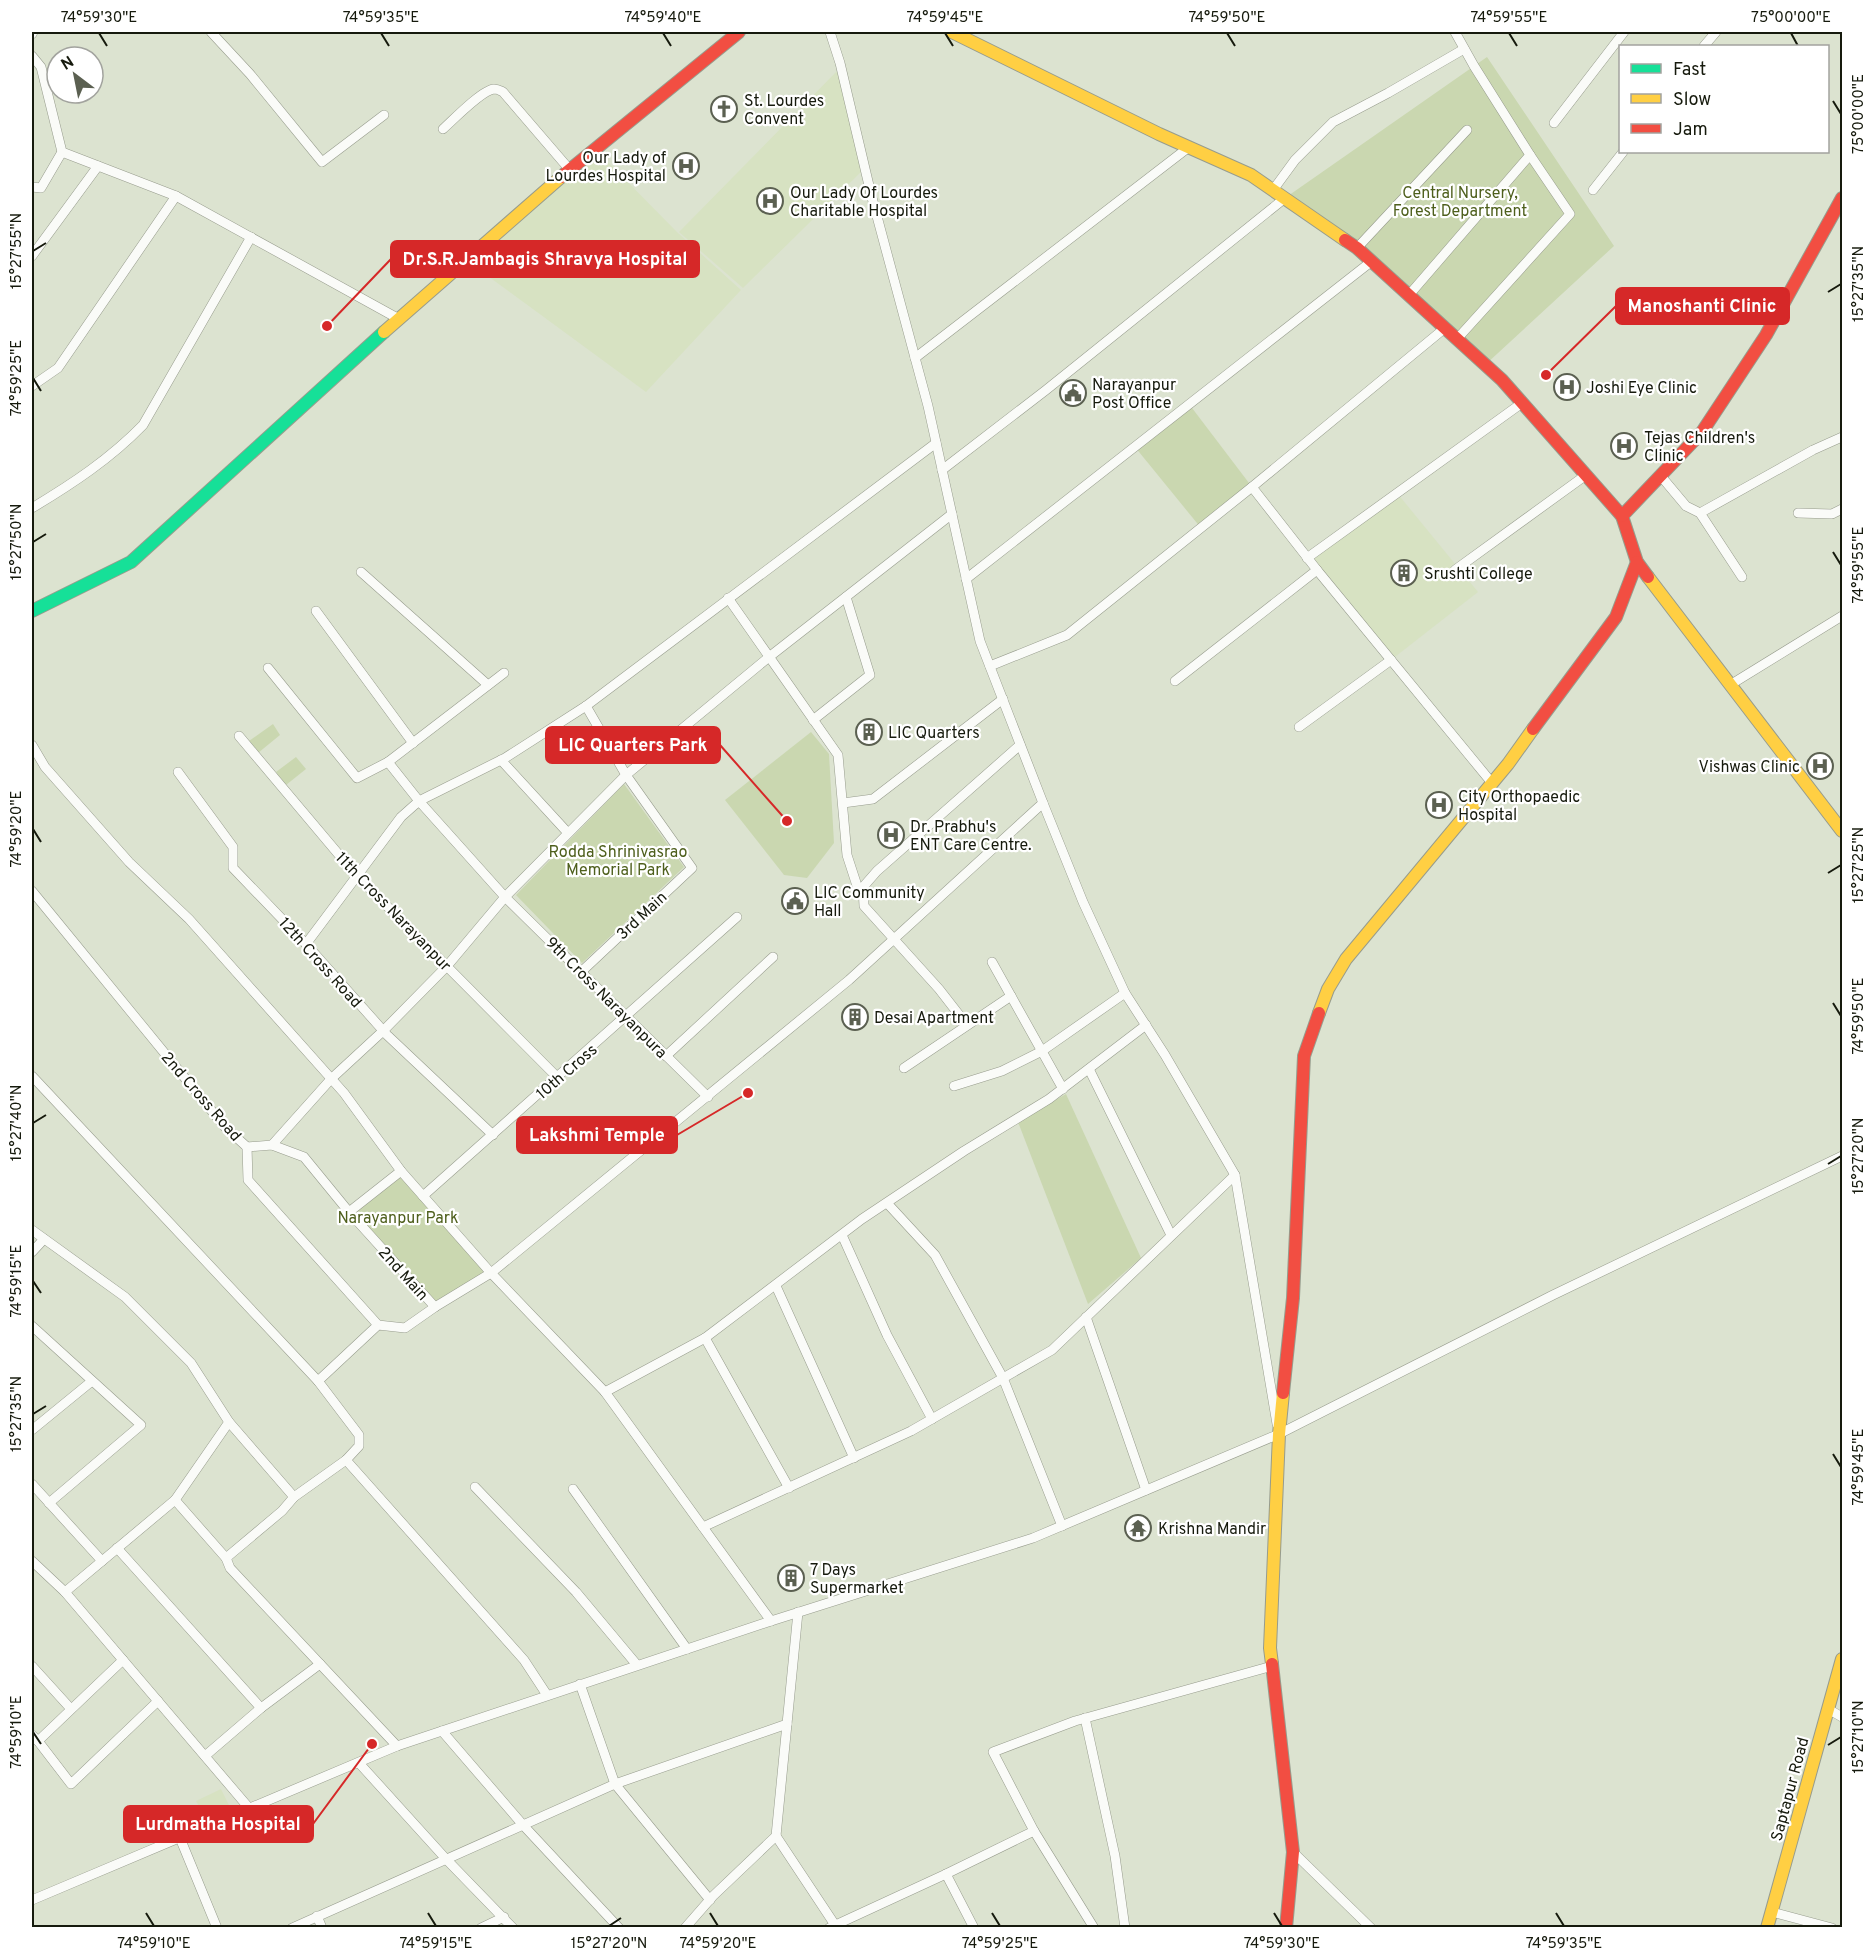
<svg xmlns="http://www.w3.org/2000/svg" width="1874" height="1959" viewBox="0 0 1874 1959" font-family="Overpass,sans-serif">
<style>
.built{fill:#d7e2c2}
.green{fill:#cad7b0}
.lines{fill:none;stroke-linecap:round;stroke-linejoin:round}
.street-casing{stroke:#979c8d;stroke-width:10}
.fast-casing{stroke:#979c8d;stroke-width:14}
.slow-casing{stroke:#979c8d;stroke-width:14}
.jam-casing{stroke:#979c8d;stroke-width:14}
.street{stroke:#fafbf8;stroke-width:9}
.fast{stroke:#16e098;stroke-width:12}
.slow{stroke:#ffcf43;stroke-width:12}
.jam{stroke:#f24e42;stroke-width:12}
.ticks{fill:none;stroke:#161a0d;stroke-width:2}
.labels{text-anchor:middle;stroke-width:4.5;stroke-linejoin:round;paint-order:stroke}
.poi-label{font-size:16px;fill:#161a0d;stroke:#fff;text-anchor:start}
.park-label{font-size:16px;fill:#4e5f1c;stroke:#fff}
.street-label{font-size:16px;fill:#161a0d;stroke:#fff}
.leader{fill:none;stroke:#d62828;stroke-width:2}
.callout-dot{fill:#d62828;stroke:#fff;stroke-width:2}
.callout{fill:#d62828;stroke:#d62828;stroke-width:2}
.callout-label{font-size:18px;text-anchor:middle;font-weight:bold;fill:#fff}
.neatline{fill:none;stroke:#161a0d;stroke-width:2}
.ticks-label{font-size:15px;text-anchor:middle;fill:#161a0d}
</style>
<rect width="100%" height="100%" fill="#dce3d0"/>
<g class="built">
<polygon points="838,70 862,171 743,288 679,232"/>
<polygon points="599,153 678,233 741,290 646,392 470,263"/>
<polygon points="1397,493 1478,592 1391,660 1307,558"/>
<polygon points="221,1789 230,1807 206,1819 196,1801"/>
</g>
<g class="green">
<polygon points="1487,57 1614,246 1485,365 1357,248 1285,198"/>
<polygon points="1189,404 1252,487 1201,528 1135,447"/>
<polygon points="273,724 280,735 258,753 249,741"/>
<polygon points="811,732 829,754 834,843 807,878 784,875 725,800"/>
<polygon points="296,757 306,769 286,785 276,772"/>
<polygon points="624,784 684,867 582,963 516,895"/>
<polygon points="1066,1094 1141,1258 1088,1304 1018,1122"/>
<polygon points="401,1171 491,1273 435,1307 349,1212"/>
</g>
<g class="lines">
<defs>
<g id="street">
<polyline points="211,32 250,74 322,162 384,115"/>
<polyline points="830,32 840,63 871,194 928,406 980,641 1043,803"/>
<polyline points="32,34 33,32"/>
<polyline points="1704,46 1716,32"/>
<polyline points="32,56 41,67 62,152 176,196 399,319"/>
<polyline points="1554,123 1624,32"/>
<path d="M443 129C453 120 482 90 494 89 498 89 499 90 503 92L570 170"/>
<polyline points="32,187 41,188 62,152"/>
<polyline points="1273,190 1295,160 1333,122 1388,93 1464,49"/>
<polyline points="1593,190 1623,152"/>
<polyline points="1357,248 1467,130"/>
<polyline points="32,256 98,166"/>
<polyline points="1409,295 1530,155 1474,66 1455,32"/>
<polyline points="1457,339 1570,214 1530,155"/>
<polyline points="915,358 1189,147"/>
<polyline points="32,386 58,368 176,196"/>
<polyline points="942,470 1046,390 1285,198"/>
<polyline points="1660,475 1686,506 1700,513 1742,577"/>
<polyline points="1252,487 1317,570 1492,783"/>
<path d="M32 508C72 484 110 459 143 425L251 237"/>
<polyline points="1700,513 1813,450 1842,437"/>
<polyline points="1798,513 1832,514 1842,509"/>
<polyline points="1307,558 1522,403"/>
<polyline points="1455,570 1586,475"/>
<polyline points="361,572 488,685"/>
<polyline points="966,579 1372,261"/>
<polyline points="728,598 838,755 847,855 860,895"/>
<polyline points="316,611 413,743"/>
<polyline points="990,666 1067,635 1252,487 1445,328"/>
<polyline points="268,668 357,778 388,762 419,801 505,758 586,706 936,443"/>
<polyline points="1175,681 1317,570"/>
<polyline points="1730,685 1842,616"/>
<polyline points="813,720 870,675 846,597"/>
<polyline points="1299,727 1391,660"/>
<polyline points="239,736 356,875 558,1078"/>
<polyline points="32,745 45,767 129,862 189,919 344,1093 401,1171 491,1273 605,1392 771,1621"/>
<polyline points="501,760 568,833"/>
<polyline points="388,762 504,673"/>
<polyline points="178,772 233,847 233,868 306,944 387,1035 493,1135"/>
<polyline points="843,803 873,799 1003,699"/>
<polyline points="32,891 225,1127 247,1147 272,1145 304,1157 349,1212 401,1171"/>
<polyline points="306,944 401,817 419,801 505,897 626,775 769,657 952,514"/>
<polyline points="992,962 1063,1089"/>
<polyline points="581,972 692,868 626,775 586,706"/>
<polyline points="967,1025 939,989 864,906 863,887 877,871 1020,745"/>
<polyline points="666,1056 773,957"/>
<polyline points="904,1068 1011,996"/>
<polyline points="1089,1069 1171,1235"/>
<polyline points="32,1076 318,1381 359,1435 359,1446 346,1460 524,1660 547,1695"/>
<polyline points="954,1086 1002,1071 1042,1051 1125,993"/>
<polyline points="272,1145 331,1079 383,1031 447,966 505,897 708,1097"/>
<polyline points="247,1147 248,1180 378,1325"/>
<polyline points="423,1196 737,917"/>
<polyline points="887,1203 935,1255 1003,1378 1062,1526"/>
<polyline points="349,1212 435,1307"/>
<polyline points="32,1230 125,1297 191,1363 229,1422 294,1497 282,1511 226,1558"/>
<polyline points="842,1235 887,1335 932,1419"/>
<polyline points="32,1252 44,1239"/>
<polyline points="776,1286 854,1458"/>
<polyline points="1086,1317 1146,1490"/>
<polyline points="32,1326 141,1425 49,1503"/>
<polyline points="705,1338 789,1488"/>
<polyline points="318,1381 378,1325 405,1328 435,1307 491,1273 849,980 1043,803 1083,902 1125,993 1165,1055 1235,1175 1277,1424"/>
<polyline points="605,1392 705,1338 862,1219 964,1151 1049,1099 1146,1025"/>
<polyline points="32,1430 92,1381"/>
<polyline points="32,1484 102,1561"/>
<polyline points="475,1487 576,1592 637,1665"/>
<polyline points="573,1489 687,1649"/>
<polyline points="294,1497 346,1460"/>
<polyline points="175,1500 226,1558 230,1568 397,1746"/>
<polyline points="703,1527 911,1431 1052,1350 1235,1175"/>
<polyline points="117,1548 261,1708"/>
<polyline points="32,1561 65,1592 249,1808"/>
<polyline points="65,1592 175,1500 229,1422"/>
<polyline points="32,1666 71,1709"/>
<polyline points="580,1684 615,1784 710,1900"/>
<polyline points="1828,1709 1842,1717"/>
<polyline points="1085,1718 1115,1856 1125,1928"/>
<polyline points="442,1731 523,1825 619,1928"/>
<polyline points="32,1735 38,1741 123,1660"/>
<polyline points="38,1741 71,1784 158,1701"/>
<polyline points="205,1756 261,1708 320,1664"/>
<polyline points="359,1763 446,1859 513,1928"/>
<polyline points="776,1836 837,1928"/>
<polyline points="180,1838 217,1928"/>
<polyline points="1293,1852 1371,1928"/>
<polyline points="32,1900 397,1746 771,1621 1033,1538 1279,1434 1553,1295 1842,1156"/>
<polyline points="1772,1912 1832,1928"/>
<polyline points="317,1916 322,1928"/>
<polyline points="292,1928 615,1784 787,1724"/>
<polyline points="481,1928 504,1917"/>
<polyline points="685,1928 713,1896 776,1836 798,1612"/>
<polyline points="829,1928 946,1874"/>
<polyline points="974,1928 946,1874 1034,1831"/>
<polyline points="1094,1928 1034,1831 993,1752 1075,1721 1272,1666"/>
</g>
<polyline id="fast" points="32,611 131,562 384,332"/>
<g id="slow">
<polyline points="952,32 1159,134 1251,175 1345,240"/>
<polyline points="384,332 561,177"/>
<polyline points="1648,577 1842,831"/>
<polyline points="1319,1013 1328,989 1346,959 1508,764 1533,729"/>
<polyline points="1272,1664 1270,1648 1279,1434 1283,1393"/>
<polyline points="1767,1928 1842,1659"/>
</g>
<g id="jam">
<polyline points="561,177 739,32"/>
<polyline points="1345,240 1357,248 1502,380 1622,516 1637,562 1648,577"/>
<polyline points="1622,516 1702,432 1766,335 1842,198"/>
<polyline points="1533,729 1616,617 1637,562"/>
<polyline points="1283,1393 1293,1298 1304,1056 1319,1013"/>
<polyline points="1272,1664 1293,1852 1286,1928"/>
</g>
</defs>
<use href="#street" class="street-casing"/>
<use href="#fast" class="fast-casing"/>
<use href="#slow" class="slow-casing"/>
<use href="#jam" class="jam-casing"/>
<use href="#street" class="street"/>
<use href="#fast" class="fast"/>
<use href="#slow" class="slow"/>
<use href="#jam" class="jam"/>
</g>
<path class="ticks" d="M99 33 107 46M381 33 389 46M663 33 671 46M945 33 953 46M1227 33 1235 46M1509 33 1517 46M1791 33 1798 46M1833 101 1841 114M33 251 46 243M1828 292 1841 284M33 378 41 391M33 542 46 534M1833 552 1841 565M33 829 41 842M1828 873 1841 865M1833 1003 1841 1016M33 1123 46 1115M1828 1164 1841 1156M33 1281 41 1293M33 1414 46 1406M1833 1454 1841 1467M33 1732 41 1744M1828 1745 1841 1737M146 1913 154 1926M428 1913 436 1926M710 1913 718 1926M992 1913 1000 1926M1274 1913 1282 1926M1556 1913 1564 1926M609 1926 621 1918"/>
<defs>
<symbol id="church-ring" viewBox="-11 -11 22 22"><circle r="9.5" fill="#fff" stroke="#5b6051" stroke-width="1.5"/><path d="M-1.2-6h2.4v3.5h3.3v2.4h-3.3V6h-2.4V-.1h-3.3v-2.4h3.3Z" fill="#5b6051"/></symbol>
<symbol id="hospital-ring" viewBox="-11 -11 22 22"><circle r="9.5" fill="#fff" stroke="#5b6051" stroke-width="1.5"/><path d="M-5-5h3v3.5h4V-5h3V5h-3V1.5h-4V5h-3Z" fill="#5b6051"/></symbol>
<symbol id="civic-ring" viewBox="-11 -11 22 22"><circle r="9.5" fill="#fff" stroke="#5b6051" stroke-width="1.5"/><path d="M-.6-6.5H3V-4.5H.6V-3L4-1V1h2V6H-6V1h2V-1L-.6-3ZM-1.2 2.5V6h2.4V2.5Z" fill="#5b6051"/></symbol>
<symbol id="building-ring" viewBox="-11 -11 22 22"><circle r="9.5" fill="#fff" stroke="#5b6051" stroke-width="1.5"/><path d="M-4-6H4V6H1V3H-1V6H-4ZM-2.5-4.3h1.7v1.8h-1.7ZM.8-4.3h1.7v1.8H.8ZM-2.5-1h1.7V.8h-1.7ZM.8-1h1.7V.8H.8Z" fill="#5b6051"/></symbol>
<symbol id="temple-ring" viewBox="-11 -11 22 22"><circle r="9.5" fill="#fff" stroke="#5b6051" stroke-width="1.5"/><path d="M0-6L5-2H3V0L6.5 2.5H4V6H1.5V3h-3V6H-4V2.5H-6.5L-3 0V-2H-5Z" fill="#5b6051"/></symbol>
</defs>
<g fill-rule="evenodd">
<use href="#church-ring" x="709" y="94" width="30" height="30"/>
<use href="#hospital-ring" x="671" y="151" width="30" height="30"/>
<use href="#hospital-ring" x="755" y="186" width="30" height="30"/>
<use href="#hospital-ring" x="1552" y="372" width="30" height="30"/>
<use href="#civic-ring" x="1058" y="378" width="30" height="30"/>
<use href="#hospital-ring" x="1609" y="431" width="30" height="30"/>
<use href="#building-ring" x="1389" y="558" width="30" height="30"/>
<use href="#building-ring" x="854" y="717" width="30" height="30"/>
<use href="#hospital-ring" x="1805" y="751" width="30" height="30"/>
<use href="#hospital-ring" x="1424" y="790" width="30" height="30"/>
<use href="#hospital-ring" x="876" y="820" width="30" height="30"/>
<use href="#civic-ring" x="780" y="886" width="30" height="30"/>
<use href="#building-ring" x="840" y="1002" width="30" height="30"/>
<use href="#temple-ring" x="1123" y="1513" width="30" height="30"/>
<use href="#building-ring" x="776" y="1563" width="30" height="30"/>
</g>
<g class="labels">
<g class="poi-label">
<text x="744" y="106">St. Lourdes<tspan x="744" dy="18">Convent</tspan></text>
<text x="666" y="163" text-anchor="end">Our Lady of<tspan x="666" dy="18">Lourdes Hospital</tspan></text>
<text x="790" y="198">Our Lady Of Lourdes<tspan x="790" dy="18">Charitable Hospital</tspan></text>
<text x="1092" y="390">Narayanpur<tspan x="1092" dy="18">Post Office</tspan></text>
<text x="1586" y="393">Joshi Eye Clinic</text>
<text x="1644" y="443">Tejas Children's<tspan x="1644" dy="18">Clinic</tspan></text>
<text x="1424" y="579">Srushti College</text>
<text x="888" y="738">LIC Quarters</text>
<text x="1800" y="772" text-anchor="end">Vishwas Clinic</text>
<text x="1458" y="802">City Orthopaedic<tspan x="1458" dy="18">Hospital</tspan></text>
<text x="910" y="832">Dr. Prabhu's<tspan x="910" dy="18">ENT Care Centre.</tspan></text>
<text x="814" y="898">LIC Community<tspan x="814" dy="18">Hall</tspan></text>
<text x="874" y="1023">Desai Apartment</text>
<text x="1158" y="1534">Krishna Mandir</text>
<text x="810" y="1575">7 Days<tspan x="810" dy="18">Supermarket</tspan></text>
</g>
<g class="park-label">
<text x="1460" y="198">Central Nursery,<tspan x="1460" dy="18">Forest Department</tspan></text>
<text x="618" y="857">Rodda Shrinivasrao<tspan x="618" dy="18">Memorial Park</tspan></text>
<text x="398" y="1223">Narayanpur Park</text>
</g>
<g class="street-label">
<text transform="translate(394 911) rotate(46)" y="6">11th Cross Narayanpur</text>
<text transform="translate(641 915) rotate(-43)" y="6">3rd Main</text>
<text transform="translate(321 962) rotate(48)" y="6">12th Cross Road</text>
<text transform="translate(607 997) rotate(45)" y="6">9th Cross Narayanpura</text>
<text transform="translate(566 1071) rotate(-41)" y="6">10th Cross</text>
<text transform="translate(202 1096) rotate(49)" y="6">2nd Cross Road</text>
<text transform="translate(404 1273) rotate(48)" y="6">2nd Main</text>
<text transform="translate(1789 1789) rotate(-75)" y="6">Saptapur Road</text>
</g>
</g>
<path class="leader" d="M327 326L391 259M1546 375L1616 306M787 821L720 745M748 1093L677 1135M372 1744L313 1824"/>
<g class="callout-dot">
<circle cx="327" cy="326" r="6"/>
<circle cx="1546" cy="375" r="6"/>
<circle cx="787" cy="821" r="6"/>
<circle cx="748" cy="1093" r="6"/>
<circle cx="372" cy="1744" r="6"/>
</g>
<g class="callout">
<rect x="391" y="241" width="308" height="36" rx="6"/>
<rect x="1616" y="288" width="173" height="36" rx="6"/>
<rect x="546" y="727" width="174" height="36" rx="6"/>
<rect x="517" y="1117" width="160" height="36" rx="6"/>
<rect x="124" y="1806" width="189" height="36" rx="6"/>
</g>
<g class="callout-label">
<text x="545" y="265">Dr.S.R.Jambagis Shravya Hospital</text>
<text x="1702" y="312">Manoshanti Clinic</text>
<text x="633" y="751">LIC Quarters Park</text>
<text x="597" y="1141">Lakshmi Temple</text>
<text x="218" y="1830">Lurdmatha Hospital</text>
</g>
<rect width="1874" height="1959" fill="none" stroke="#ffffff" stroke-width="66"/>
<rect x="1619" y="45" width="210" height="108" fill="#ffffff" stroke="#a2a39e" stroke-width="1.5"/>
<rect x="1631" y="64" width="30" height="9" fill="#16e098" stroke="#a2a39e" stroke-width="1.5"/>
<text x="1673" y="75" font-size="18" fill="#161a0d">Fast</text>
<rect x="1631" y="94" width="30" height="9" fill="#ffcf43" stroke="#a2a39e" stroke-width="1.5"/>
<text x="1673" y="105" font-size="18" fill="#161a0d">Slow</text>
<rect x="1631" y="124" width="30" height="9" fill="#f24e42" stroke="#a2a39e" stroke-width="1.5"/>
<text x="1673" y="135" font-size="18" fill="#161a0d">Jam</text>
<g transform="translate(75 75) rotate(328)"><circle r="28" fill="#ffffff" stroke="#a2a39e" stroke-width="1.5"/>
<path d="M0-4.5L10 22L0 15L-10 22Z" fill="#5b6051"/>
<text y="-9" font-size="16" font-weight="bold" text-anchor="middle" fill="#161a0d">N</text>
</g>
<rect x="33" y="33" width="1808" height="1893" class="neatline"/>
<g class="ticks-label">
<text x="99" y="22">74°59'30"E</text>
<text x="381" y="22">74°59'35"E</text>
<text x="663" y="22">74°59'40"E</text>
<text x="945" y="22">74°59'45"E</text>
<text x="1227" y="22">74°59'50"E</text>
<text x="1509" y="22">74°59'55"E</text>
<text x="1791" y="22">75°00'00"E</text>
<text transform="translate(1858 114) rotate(-90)" y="5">75°00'00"E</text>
<text transform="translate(16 251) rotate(-90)" y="5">15°27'55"N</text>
<text transform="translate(1858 284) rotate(-90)" y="5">15°27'35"N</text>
<text transform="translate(16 378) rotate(-90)" y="5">74°59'25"E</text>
<text transform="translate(16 542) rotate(-90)" y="5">15°27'50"N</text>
<text transform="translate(1858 565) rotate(-90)" y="5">74°59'55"E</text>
<text transform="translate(16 829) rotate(-90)" y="5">74°59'20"E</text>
<text transform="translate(1858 865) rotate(-90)" y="5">15°27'25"N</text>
<text transform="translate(1858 1016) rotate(-90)" y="5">74°59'50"E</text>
<text transform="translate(16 1123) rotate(-90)" y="5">15°27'40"N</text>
<text transform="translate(1858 1156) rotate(-90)" y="5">15°27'20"N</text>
<text transform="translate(16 1281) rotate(-90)" y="5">74°59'15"E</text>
<text transform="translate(16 1414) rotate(-90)" y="5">15°27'35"N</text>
<text transform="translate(1858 1467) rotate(-90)" y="5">74°59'45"E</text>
<text transform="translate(16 1732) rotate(-90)" y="5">74°59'10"E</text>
<text transform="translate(1858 1737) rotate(-90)" y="5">15°27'10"N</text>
<text x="154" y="1948">74°59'10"E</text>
<text x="436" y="1948">74°59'15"E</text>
<text x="609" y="1948">15°27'20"N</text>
<text x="718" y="1948">74°59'20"E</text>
<text x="1000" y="1948">74°59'25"E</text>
<text x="1282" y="1948">74°59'30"E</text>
<text x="1564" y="1948">74°59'35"E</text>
</g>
</svg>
